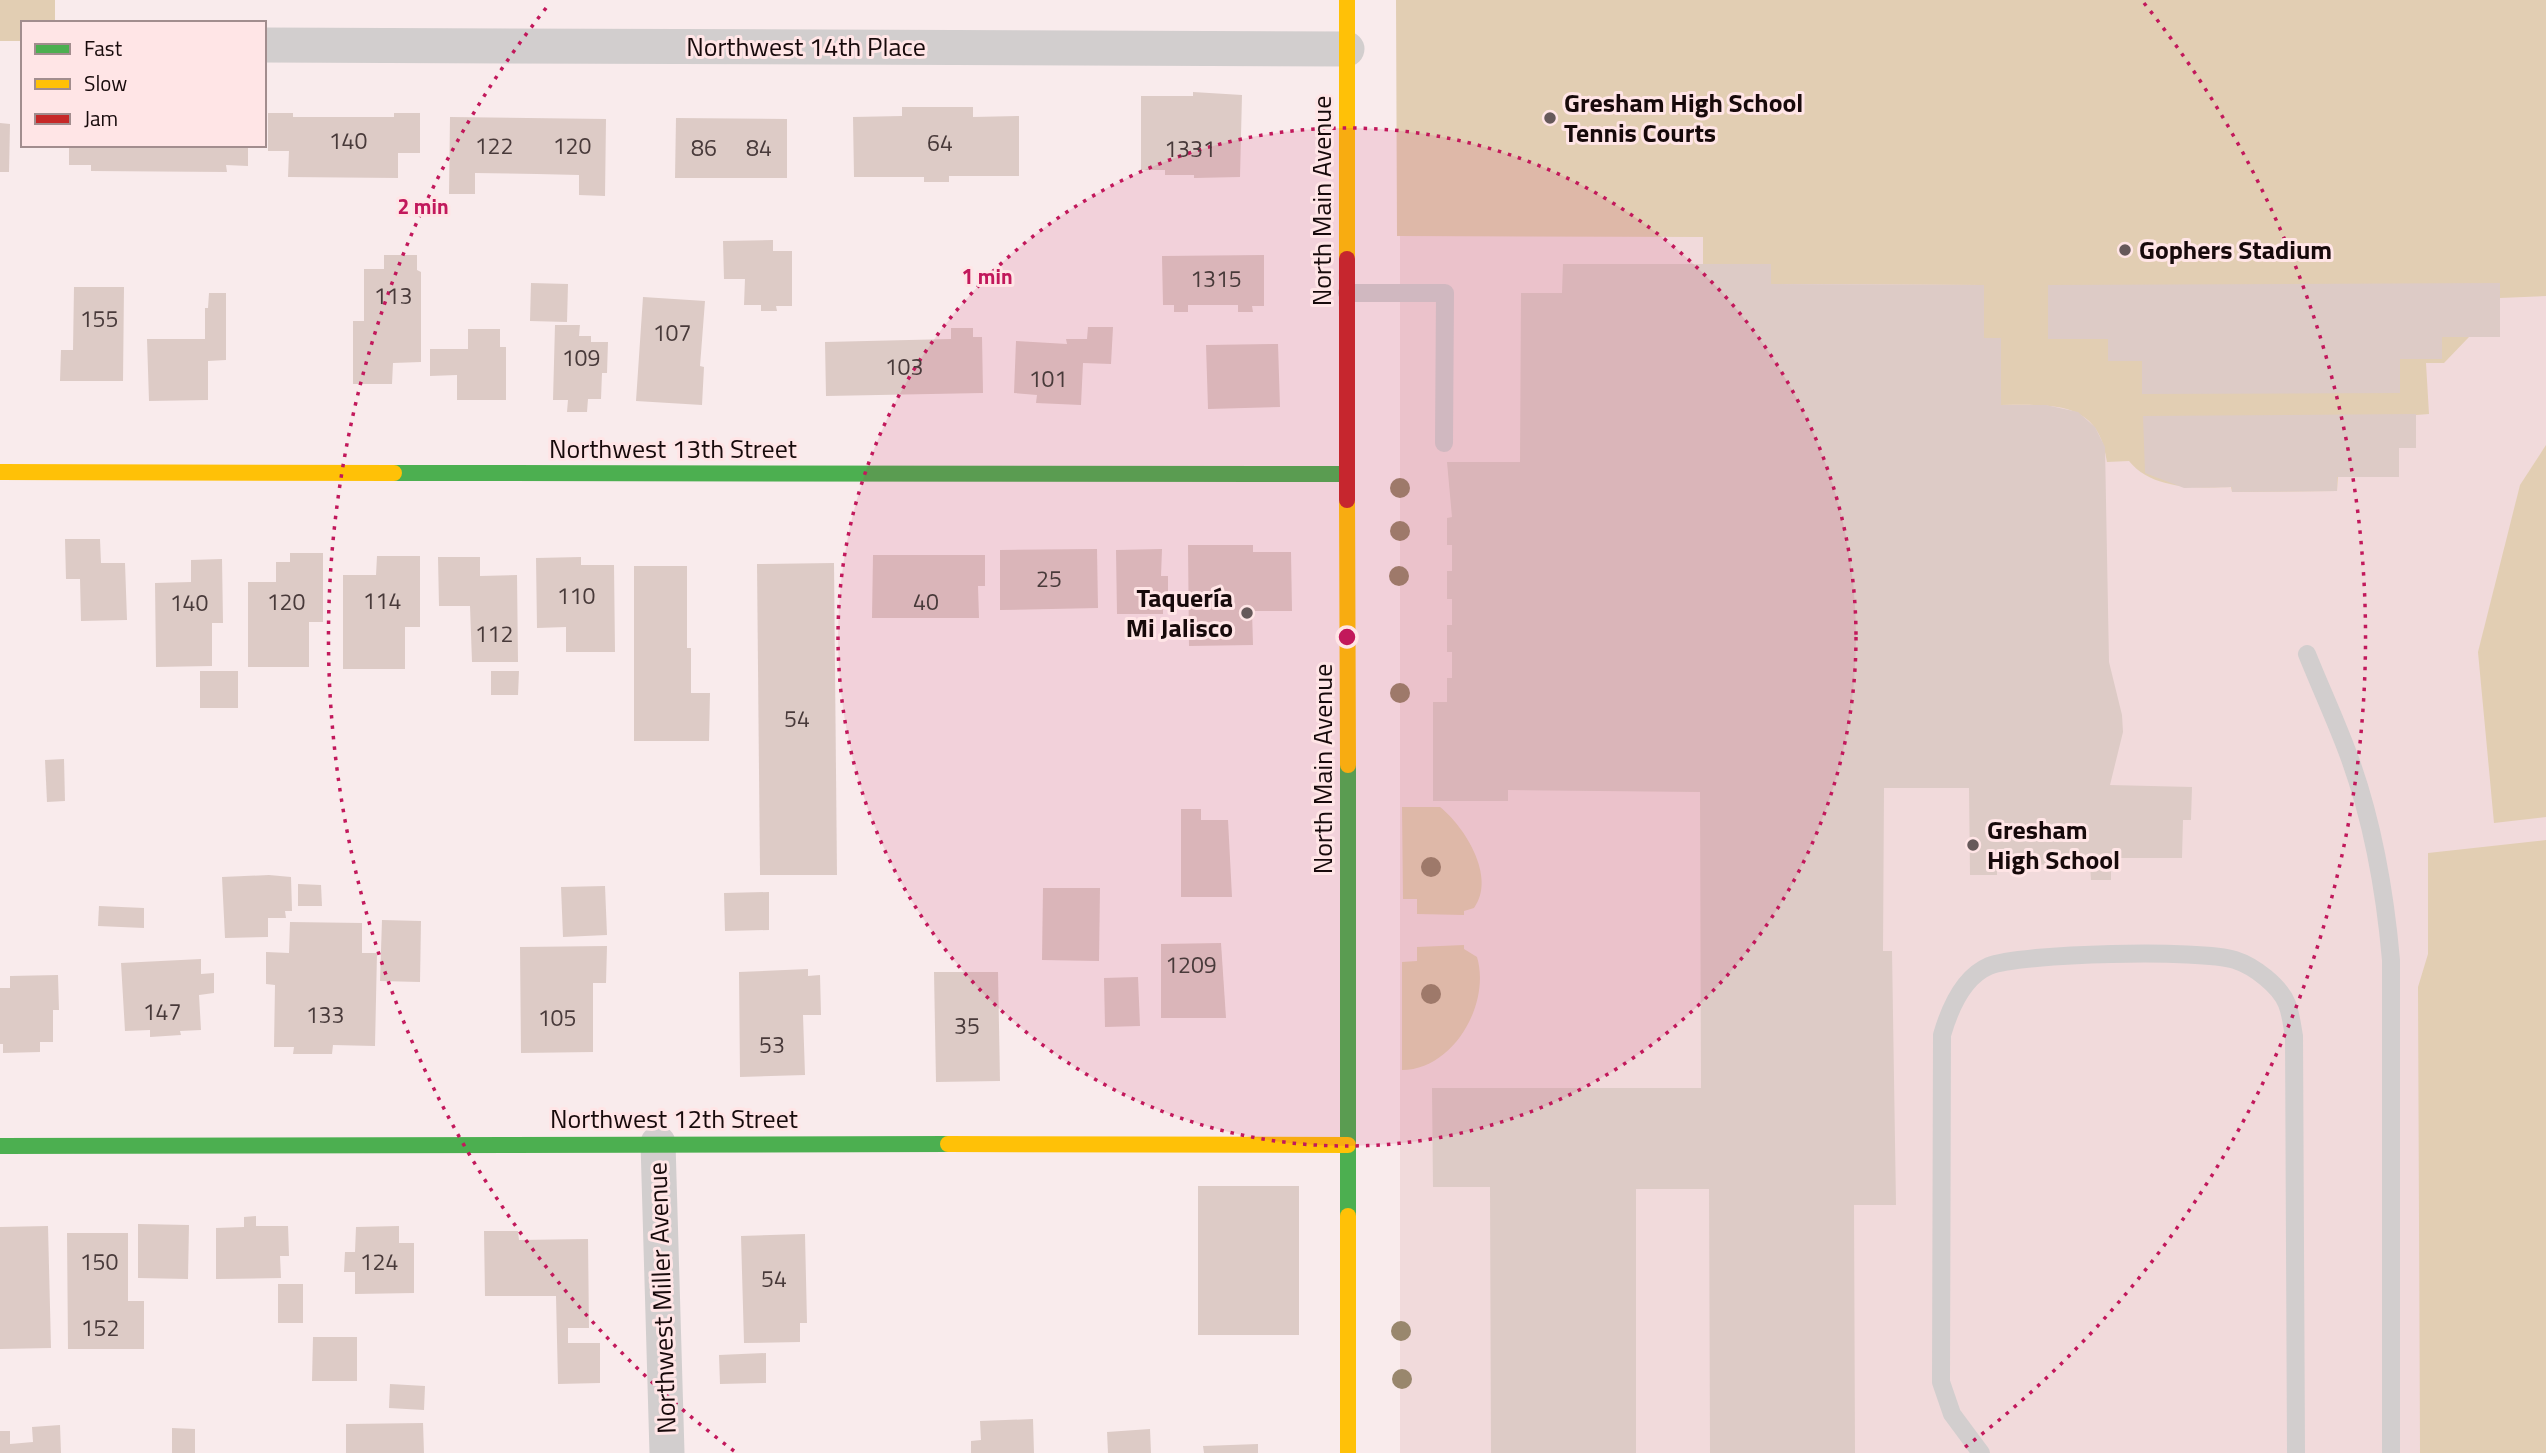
<svg xmlns="http://www.w3.org/2000/svg" width="2546" height="1453" viewBox="0 0 2546 1453" font-family="'Titillium Web',sans-serif">
<style>
.built{fill:#f1dadb}
.green{fill:#e2ceb3}
.building{fill:#ddcbc6}
.lines{fill:none;stroke-linecap:round;stroke-linejoin:round}
.lane{stroke:#d2cece;stroke-width:18}
.street{stroke:#d2cece;stroke-width:35}
.fast{stroke:#4caf50;stroke-width:16}
.slow{stroke:#ffc107;stroke-width:16}
.jam{stroke:#c62828;stroke-width:16}
.tree{fill:#99876d}
.ring{fill:none;stroke:#c2185b;stroke-width:3.5;stroke-dasharray:3.5 7}
.poi-dot{fill:#66595a;stroke:#ffe5e6;stroke-width:2.5}
.labels{text-anchor:middle;stroke-width:6;stroke-linejoin:round;paint-order:stroke}
.number-label{font-size:23px;fill:#483a3a}
.street-label{font-size:26px;fill:#170a0b;stroke:#ffe5e6}
.poi-label{font-size:26px;font-weight:bold;fill:#170a0b;stroke:#ffe5e6;text-anchor:start}
.centre{fill:#c2185b;stroke:#ffe5e6;stroke-width:3.5}
.ring-label{font-size:21px;text-anchor:middle;font-weight:bold;fill:#c2185b;stroke:#ffe5e6;stroke-width:6;stroke-linejoin:round;paint-order:stroke}
</style>
<rect width="100%" height="100%" fill="#f9ebec"/>
<rect class="built" x="1400" y="0" width="1146" height="1453"/>
<g class="green">
<polygon points="0,0 55,0 55,23 23,23 23,41 0,41"/>
<path d="M1396 0H2546V296L2500 298V337H2469L2444 363H2426L2429 414 2416 415V448H2399V477H2338L2337 491 2232 492 2231 487C2198 488 2152 490 2129 461L2107 462C2099 399 2051 405 2001 405L1984 338V285L1771 284 1770 264H1703V237L1397 236Z"/>
<polygon points="2546,445 2546,817 2494,823 2478,652 2520,485"/>
<path d="M1402 807H1440C1464 826 1497 877 1474 908L1464 911V915L1417 914V899H1403Z"/>
<polygon points="2546,840 2546,1453 2420,1453 2418,987 2428,954 2428,853"/>
<path d="M1464 945V949L1477 957C1491 1004 1453 1070 1402 1070V962L1417 961V947Z"/>
</g>
<g class="building">
<polygon points="1193,92 1242,95 1240,177 1194,178 1194,175 1165,175 1165,170 1141,170 1141,96 1193,96"/>
<polygon points="902,107 973,107 973,117 1019,116 1019,176 949,176 949,182 924,182 924,177 854,177 853,117 902,116"/>
<polygon points="268,113 293,113 293,117 394,117 394,113 420,113 420,153 398,153 398,178 288,177 289,151 268,151"/>
<polygon points="450,117 606,119 605,196 579,195 579,175 537,174 475,173 475,194 449,194"/>
<polygon points="676,118 787,119 787,178 675,178"/>
<polygon points="0,123 10,124 9,172 0,172"/>
<polygon points="69,145 248,145 248,166 226,165 227,172 91,171 91,165 69,165"/>
<polygon points="773,240 773,251 792,251 792,306 776,306 777,311 761,311 761,305 744,305 745,279 724,279 723,241"/>
<polygon points="384,255 417,255 417,270 421,272 421,362 393,363 392,384 353,384 353,321 364,321 364,269 384,269"/>
<polygon points="1264,255 1264,306 1252,306 1253,312 1238,312 1238,305 1188,305 1188,312 1174,312 1174,305 1163,305 1162,256"/>
<polygon points="1563,264 1771,264 1771,284 1984,285 1984,338 2001,338 2001,405 2046,405 2078,412 2095,427 2105,447 2109,662 2122,715 2123,732 2110,785 2192,787 2191,820 2183,820 2182,858 2111,858 2111,880 2091,880 2090,865 1997,864 1997,875 1970,875 1969,788 1884,788 1883,951 1892,951 1896,1205 1854,1205 1855,1453 1710,1453 1709,1189 1636,1189 1636,1453 1491,1453 1490,1187 1433,1187 1432,1088 1701,1088 1700,792 1508,790 1508,801 1433,801 1433,702 1447,702 1447,678 1452,678 1452,652 1447,652 1447,625 1452,625 1452,599 1447,599 1447,571 1452,571 1452,545 1447,545 1447,518 1452,517 1447,462 1520,462 1521,293 1562,293"/>
<polygon points="531,283 568,284 567,322 530,321"/>
<polygon points="2500,283 2500,337 2442,337 2442,359 2400,359 2400,393 2142,394 2142,361 2108,361 2108,339 2048,339 2048,285"/>
<polygon points="74,287 124,287 123,381 60,381 61,350 73,350"/>
<polygon points="209,293 226,293 226,360 208,361 208,400 149,401 147,339 205,339 205,308 208,308"/>
<polygon points="643,297 705,301 700,366 704,367 702,405 636,401"/>
<polygon points="555,325 580,325 579,336 591,336 591,342 608,342 607,373 602,373 601,399 588,399 587,412 567,412 568,400 553,400"/>
<polygon points="1088,327 1113,327 1111,364 1083,363 1081,405 1036,403 1037,395 1014,393 1016,341 1067,344 1066,339 1087,339"/>
<polygon points="951,328 973,328 973,337 982,337 983,393 826,396 825,342 951,339"/>
<polygon points="468,329 500,329 500,347 506,347 506,400 457,400 457,375 430,376 430,349 468,349"/>
<polygon points="1278,344 1280,407 1208,409 1206,345"/>
<polygon points="2416,414 2416,448 2399,448 2399,477 2337,477 2337,491 2232,492 2232,487 2184,488 2145,473 2143,416"/>
<polygon points="65,539 100,539 101,563 125,563 127,620 81,621 80,579 66,579"/>
<polygon points="1188,545 1253,545 1253,552 1291,552 1292,611 1252,611 1253,645 1189,646"/>
<polygon points="1097,549 1098,608 1000,610 1000,550"/>
<polygon points="1162,549 1161,576 1168,576 1168,599 1163,599 1163,614 1117,614 1116,550"/>
<polygon points="290,553 323,553 323,622 309,622 309,667 248,667 248,582 276,582 276,562 290,562"/>
<polygon points="873,555 985,555 985,586 978,586 979,618 872,618"/>
<polygon points="377,556 420,556 420,627 405,627 405,669 343,669 343,575 376,575"/>
<polygon points="438,557 480,557 480,576 517,575 518,662 472,662 470,606 439,606"/>
<polygon points="581,557 581,565 614,565 615,652 566,652 566,627 537,628 536,558"/>
<polygon points="222,559 223,623 212,623 212,666 156,667 155,583 191,582 191,560"/>
<polygon points="834,563 837,875 760,875 757,564"/>
<polygon points="634,566 687,566 687,648 691,648 691,693 710,693 709,741 634,741"/>
<rect x="200" y="671" width="38" height="37"/>
<polygon points="491,671 519,671 518,695 491,695"/>
<polygon points="64,759 65,801 47,802 45,760"/>
<polygon points="1181,809 1201,809 1201,820 1228,820 1232,897 1181,897"/>
<polygon points="269,875 291,877 292,911 285,911 286,918 268,918 268,937 225,938 222,877"/>
<polygon points="298,884 321,885 322,906 298,906"/>
<polygon points="605,886 607,935 563,937 561,887"/>
<polygon points="1043,888 1100,888 1099,961 1042,960"/>
<polygon points="769,892 769,930 725,931 724,893"/>
<polygon points="99,906 144,908 144,928 98,926"/>
<polygon points="382,920 421,921 420,982 380,981"/>
<polygon points="290,922 362,923 362,953 377,953 375,1046 333,1045 332,1054 293,1054 294,1047 274,1047 275,985 266,984 266,952 289,953"/>
<polygon points="1221,943 1226,1018 1161,1018 1161,944"/>
<polygon points="607,946 606,983 593,983 593,1052 521,1053 520,947"/>
<polygon points="201,959 201,974 214,973 214,993 199,995 201,1030 180,1031 181,1035 150,1037 150,1030 125,1031 121,963"/>
<polygon points="808,969 808,976 820,975 821,1015 803,1015 805,1075 740,1077 739,972"/>
<polygon points="934,972 998,972 1000,1081 936,1082"/>
<polygon points="58,975 59,1010 53,1010 53,1042 40,1042 40,1052 3,1053 3,1044 0,1044 0,988 10,988 10,976"/>
<polygon points="1138,977 1140,1026 1105,1027 1104,978"/>
<rect x="1198" y="1186" width="101" height="149"/>
<polygon points="256,1216 256,1226 288,1226 289,1256 280,1256 281,1278 216,1279 216,1228 244,1227 244,1217"/>
<polygon points="138,1224 189,1225 188,1279 138,1278"/>
<polygon points="48,1226 51,1348 0,1349 0,1227"/>
<polygon points="399,1226 399,1243 414,1243 414,1293 355,1294 355,1272 344,1272 345,1252 355,1252 356,1227"/>
<polygon points="484,1231 518,1231 519,1240 588,1239 589,1328 568,1328 568,1343 600,1343 600,1383 558,1384 556,1296 485,1296"/>
<polygon points="67,1233 128,1233 128,1301 144,1301 144,1349 68,1349"/>
<polygon points="805,1234 807,1323 800,1323 800,1342 744,1343 741,1236"/>
<rect x="278" y="1284" width="25" height="39"/>
<polygon points="313,1337 357,1337 357,1381 312,1381"/>
<polygon points="766,1353 766,1383 720,1384 719,1355"/>
<polygon points="390,1384 425,1386 424,1410 389,1408"/>
<polygon points="1033,1419 1034,1453 971,1453 971,1441 981,1440 980,1421"/>
<polygon points="423,1423 424,1453 346,1453 346,1424"/>
<polygon points="60,1425 61,1453 0,1453 0,1431 10,1431 10,1444 33,1442 32,1427"/>
<polygon points="172,1428 195,1429 195,1453 172,1453"/>
<polygon points="1150,1429 1151,1453 1108,1453 1107,1432"/>
<polygon points="1258,1444 1258,1453 1204,1453 1203,1446"/>
</g>
<g class="lines">
<g class="lane">
<polyline points="1347,293 1445,293 1444,443"/>
<path d="M2307 654C2321 689 2337 723 2350 759 2373 823 2385 892 2391 960V1453"/>
<path d="M1981 1453 1952 1414 1941 1382 1942 1035C1949 1011 1963 977 1989 966 2021 953 2202 949 2235 960 2254 966 2280 986 2287 1004 2291 1014 2292 1026 2294 1036L2296 1453"/>
</g>
<g class="street">
<polyline points="264,45 1347,49"/>
<polyline points="658,1143 667,1453"/>
</g>
<g class="fast">
<polyline points="394,473 1347,474"/>
<polyline points="1348,765 1348,1216"/>
<polyline points="0,1146 948,1144"/>
</g>
<g class="slow">
<polyline points="1347,0 1347,259"/>
<polyline points="0,472 394,473"/>
<polyline points="1347,500 1348,765"/>
<polyline points="948,1144 1348,1145"/>
<polyline points="1348,1216 1348,1453"/>
</g>
<polyline class="jam" points="1347,259 1347,500"/>
</g>
<g class="tree">
<circle cx="1400" cy="488" r="10"/>
<circle cx="1400" cy="531" r="10"/>
<circle cx="1399" cy="576" r="10"/>
<circle cx="1400" cy="693" r="10"/>
<circle cx="1431" cy="867" r="10"/>
<circle cx="1431" cy="994" r="10"/>
<circle cx="1401" cy="1331" r="10"/>
<circle cx="1402" cy="1379" r="10"/>
</g>
<circle cx="1347" cy="637" r="509" fill="#c2185b" fill-opacity=".12"/>
<g class="ring">
<circle cx="1347" cy="637" r="509"/>
<path d="M734 1451A1019 1019 0 0 1 550 3M2144 3A1019 1019 0 0 1 1960 1451"/>
</g>
<g class="poi-dot">
<circle cx="1550" cy="118" r="7"/>
<circle cx="2125" cy="250" r="7"/>
<circle cx="1247" cy="613" r="7"/>
<circle cx="1973" cy="845" r="7"/>
</g>
<g class="labels">
<g class="number-label">
<text x="348" y="149">140</text>
<text x="940" y="151">64</text>
<text x="494" y="154">122</text>
<text x="572" y="154">120</text>
<text x="704" y="156">86</text>
<text x="759" y="156">84</text>
<text x="1190" y="157">1331</text>
<text x="1216" y="287">1315</text>
<text x="393" y="304">113</text>
<text x="99" y="327">155</text>
<text x="672" y="341">107</text>
<text x="581" y="366">109</text>
<text x="904" y="375">103</text>
<text x="1048" y="387">101</text>
<text x="1049" y="587">25</text>
<text x="576" y="604">110</text>
<text x="382" y="609">114</text>
<text x="286" y="610">120</text>
<text x="926" y="610">40</text>
<text x="189" y="611">140</text>
<text x="494" y="642">112</text>
<text x="797" y="727">54</text>
<text x="1191" y="973">1209</text>
<text x="162" y="1020">147</text>
<text x="325" y="1023">133</text>
<text x="557" y="1026">105</text>
<text x="967" y="1034">35</text>
<text x="772" y="1053">53</text>
<text x="99" y="1270">150</text>
<text x="379" y="1270">124</text>
<text x="774" y="1287">54</text>
<text x="100" y="1336">152</text>
</g>
<g class="street-label">
<text x="806" y="56">Northwest 14th Place</text>
<text transform="translate(1322 201) rotate(-90)" y="9">North Main Avenue</text>
<text x="673" y="458">Northwest 13th Street</text>
<text transform="translate(1323 769) rotate(-90)" y="9">North Main Avenue</text>
<text x="674" y="1128">Northwest 12th Street</text>
<text transform="translate(662 1298) rotate(-92)" y="9">Northwest Miller Avenue</text>
</g>
<g class="poi-label">
<text x="1564" y="112">Gresham High School<tspan x="1564" dy="30">Tennis Courts</tspan></text>
<text x="2139" y="259">Gophers Stadium</text>
<text x="1233" y="607" text-anchor="end">Taquería<tspan x="1233" dy="30">Mi Jalisco</tspan></text>
<text x="1987" y="839">Gresham<tspan x="1987" dy="30">High School</tspan></text>
</g>
</g>
<circle cx="1347" cy="637" r="10" class="centre"/>
<g class="ring-label">
<text x="423" y="214">2 min</text>
<text x="987" y="284">1 min</text>
</g>
<rect x="21" y="21" width="245" height="126" fill="#ffe5e6" stroke="#a28d8e" stroke-width="2"/>
<rect x="35" y="44" width="35" height="10" fill="#4caf50" stroke="#a28d8e" stroke-width="2"/>
<text x="84" y="56" font-size="21" fill="#170a0b">Fast</text>
<rect x="35" y="79" width="35" height="10" fill="#ffc107" stroke="#a28d8e" stroke-width="2"/>
<text x="84" y="91" font-size="21" fill="#170a0b">Slow</text>
<rect x="35" y="114" width="35" height="10" fill="#c62828" stroke="#a28d8e" stroke-width="2"/>
<text x="84" y="126" font-size="21" fill="#170a0b">Jam</text>
</svg>
